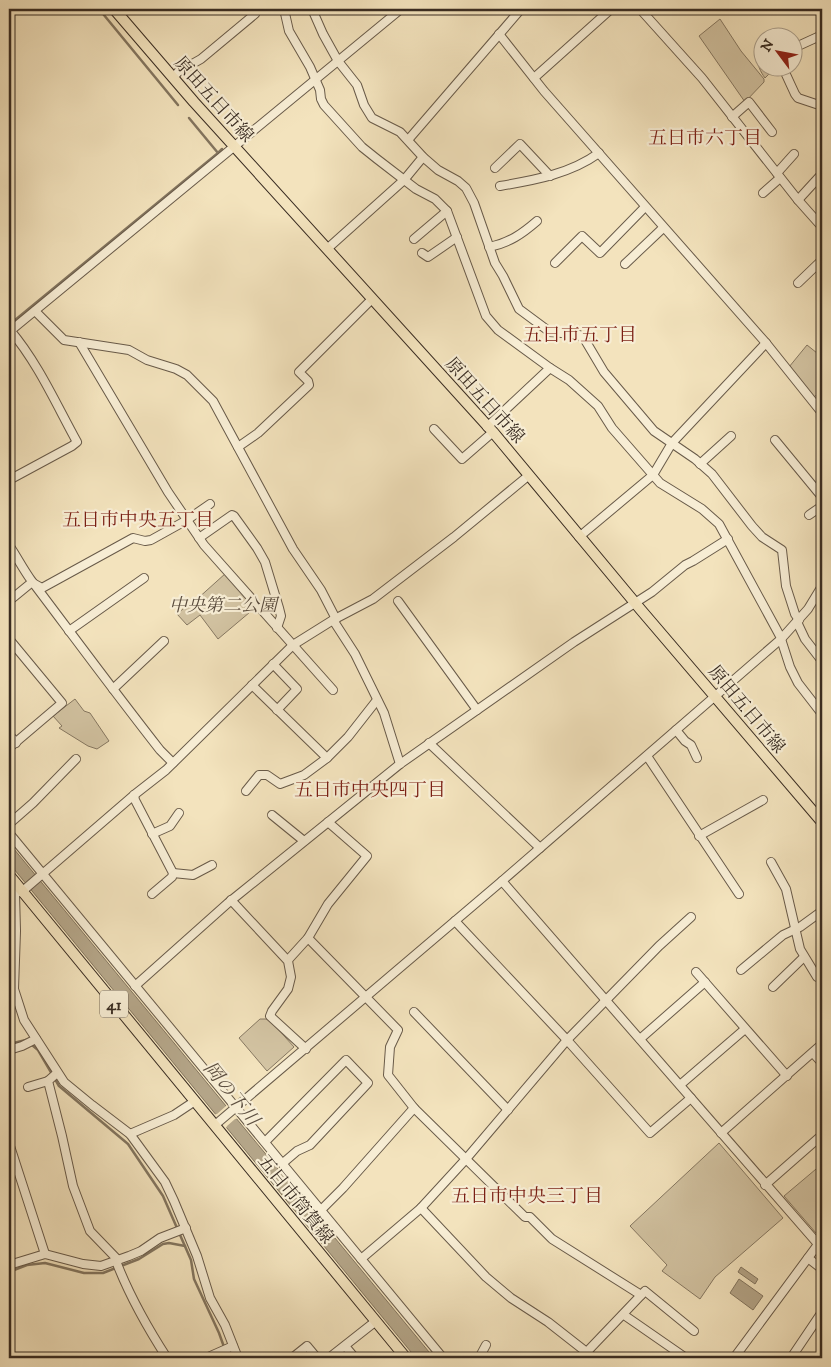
<svg xmlns="http://www.w3.org/2000/svg" width="831" height="1367" viewBox="0 0 831 1367" font-family="'IM FELL DW Pica','Noto Serif JP',serif">
<style>
.green{fill:#d3c4a3;stroke:#867862}
.water{fill:#b4a588;stroke:#83755f}
.pier{fill:#f3e3bd}
.lines{fill:none;stroke-linecap:round;stroke-linejoin:round}
.stream{stroke:#83755f;stroke-width:2.5}
.minor-casing{stroke:#685a49;stroke-width:10}
.major-casing{stroke:#392c22;stroke-width:12}
.minor{stroke:#f7edd4;stroke-width:8}
.major{stroke:#f3e3bd;stroke-width:10}
.labels{text-anchor:middle;stroke-width:4.5;stroke-linejoin:round;paint-order:stroke}
.shield{fill:#f7edd4;stroke:#726657;stroke-width:1}
.shield-label{font-size:16px;font-weight:bold;fill:#392c22}
.street-label{font-size:18px;fill:#392c22;stroke:#f7edd4}
.park-label{font-size:18px;font-style:italic;fill:#584a3c;stroke:#f7edd4}
.neighbourhood-label{font-size:19px;fill:#7a1f14;stroke:#f7edd4}
.water-label{font-size:19px;font-style:italic;fill:#5e5041;stroke:#f7edd4}
</style>
<rect width="100%" height="100%" fill="#f3e3bd"/>
<filter id="stains"><feTurbulence type="fractalNoise" baseFrequency=".004" numOctaves="4"/><feColorMatrix values="0 0 0 0 .2 0 0 0 0 .09 0 0 0 0 .02 0 0 0 .5 -.17"/></filter>
<radialGradient id="worn" r=".72"><stop offset=".6" stop-color="#630" stop-opacity="0"/><stop offset="1" stop-color="#630" stop-opacity=".3"/></radialGradient>
<g class="green">
<polygon points="720,19 741,51 764,79 764,82 745,102 699,36"/>
<path d="M764 36 776 37 764 38V68H775L765 78C756 66 752 48 764 36Z"/>
<polygon points="807,345 822,357 822,390 812,399 789,367"/>
<polygon points="226,573 256,607 218,639 200,615 187,625 177,614 184,608 186,609"/>
<polygon points="75,699 84,711 90,713 109,741 97,749 88,746 59,728 62,726 53,716"/>
<polygon points="260,1019 269,1019 294,1047 267,1071 239,1038"/>
<polygon points="719,1143 783,1218 715,1277 700,1299 662,1271 667,1265 630,1226"/>
<polygon points="822,1164 822,1225 816,1233 784,1196"/>
</g>
<g class="water">
<polygon points="9,843 434,1358 416,1358 9,863"/>
<polygon points="741,1267 758,1279 755,1284 738,1272"/>
<polygon points="739,1279 763,1296 753,1310 730,1293"/>
</g>
<polygon class="pier" points="227,1103 240,1118 235,1119 227,1126 225,1131 212,1115 217,1114 226,1106"/>
<g class="lines">
<g class="stream">
<polyline points="99,9 178,105"/>
<polyline points="189,118 218,153 222,149"/>
<polyline points="9,325 218,153"/>
<polyline points="9,1044 26,1040 38,1050 59,1086 128,1144 163,1196 191,1260 194,1279 219,1333 228,1358"/>
<polyline points="9,1272 27,1265 45,1263 84,1273 103,1273 139,1259 163,1244 169,1243 185,1246"/>
</g>
<defs>
<g id="minor">
<polyline points="284,9 289,31 310,67 320,90 321,99 324,105 362,147 377,159 416,189 435,199 447,211 486,316 498,330 550,368 569,380 598,406 612,428 660,483 702,509 719,524 780,636 790,667 798,683 822,714"/>
<polyline points="312,9 323,34 338,61 357,85 364,105 372,118 400,132 423,157 438,170 458,181 466,188 474,203 495,263 503,276 519,309 550,332 573,334 579,335 585,340 604,372 654,431 695,459 712,474 752,526 762,537 782,550 786,586 795,614 799,620"/>
<polyline points="640,9 702,78 798,200 822,227"/>
<polyline points="499,34 544,91 766,343 822,413"/>
<polyline points="794,51 798,46 822,35"/>
<polyline points="783,68 795,94 798,98 822,106"/>
<polyline points="173,78 178,72 201,59 255,14"/>
<polyline points="534,78 611,9"/>
<polyline points="732,117 749,102 772,132"/>
<polyline points="408,140 521,9"/>
<polyline points="495,168 520,144 550,176"/>
<polyline points="777,173 794,154"/>
<path d="M500 186C535 180 570 174 599 153"/>
<polyline points="763,193 780,178"/>
<polyline points="798,200 820,176"/>
<polyline points="414,239 447,211"/>
<path d="M489 247C509 243 522 234 537 221"/>
<polyline points="327,249 404,180 423,157"/>
<polyline points="422,253 428,257 457,237"/>
<polyline points="555,263 582,236 600,253 645,207"/>
<polyline points="625,264 663,228"/>
<polyline points="798,283 822,260"/>
<polyline points="35,311 64,340 129,350 147,360 176,369 187,375 213,401 293,549 321,590 336,619"/>
<polyline points="9,332 401,9"/>
<polyline points="79,342 168,492 204,545 333,690"/>
<polyline points="487,427 550,368"/>
<polyline points="434,429 462,459 493,432"/>
<polyline points="775,440 822,497"/>
<polyline points="238,447 258,433 309,385 308,381 299,372 372,299"/>
<polyline points="700,464 731,436"/>
<path d="M9 480 72 446 77 442C56 404 38 363 10 330"/>
<polyline points="809,515 822,506"/>
<polyline points="579,537 653,475 672,443 766,343"/>
<polyline points="199,538 232,515 234,516 257,548 265,562 279,608 281,616 277,628"/>
<path d="M9 545C17 557 23 569 31 580 74 637 116 694 160 750L173 763"/>
<polyline points="9,601 31,583 33,583 42,588 133,538 145,541 151,540 187,520 210,504"/>
<polyline points="398,601 477,710"/>
<polyline points="333,620 355,654 384,713 400,764"/>
<polyline points="797,622 805,639 822,661"/>
<polyline points="69,631 144,578"/>
<polyline points="9,639 62,703 9,748"/>
<polyline points="273,664 297,689 277,710"/>
<polyline points="252,685 327,758 348,737 377,700"/>
<polyline points="113,689 164,641"/>
<polyline points="676,730 685,741 691,745 697,758"/>
<polyline points="9,734 16,743"/>
<polyline points="429,743 540,848"/>
<polyline points="647,756 739,894"/>
<polyline points="246,791 259,775 267,775 280,784 304,775 327,758"/>
<polyline points="134,795 135,800 173,873 172,877 152,894"/>
<polyline points="272,815 304,841"/>
<polyline points="9,824 33,803 76,759"/>
<polyline points="9,833 443,1358"/>
<polyline points="152,834 170,826 179,813"/>
<polyline points="699,836 763,800"/>
<polyline points="771,862 786,889 800,949 817,977"/>
<polyline points="173,873 193,875 212,865"/>
<polyline points="502,881 818,1244"/>
<polyline points="231,900 288,961 291,977 288,989 272,1011 270,1016 306,1049"/>
<polyline points="455,921 567,1040 650,1133 691,1098"/>
<polyline points="308,938 398,1030 390,1047 388,1075 414,1108 525,1217 530,1217 552,1239 641,1295"/>
<polyline points="288,960 308,938 328,904 367,856 328,822"/>
<polyline points="741,970 783,935 800,927 822,911"/>
<polyline points="696,972 787,1076"/>
<polyline points="135,986 228,903 400,764 574,642 652,592 685,565 693,561 728,539"/>
<polyline points="773,987 804,957"/>
<polyline points="414,1012 508,1110"/>
<polyline points="640,1039 705,982"/>
<polyline points="9,1050 22,1046 36,1039"/>
<polyline points="813,1053 822,1063"/>
<polyline points="57,1073 48,1081 62,1136 73,1186 90,1231 118,1260"/>
<polyline points="680,1085 745,1029"/>
<polyline points="28,1087 48,1081"/>
<polyline points="215,1125 502,881 781,639 808,609 822,586"/>
<polyline points="721,1133 822,1044"/>
<polyline points="130,1134 174,1115 195,1101"/>
<polyline points="265,1142 346,1060 368,1083 310,1145 297,1151 283,1163"/>
<polyline points="9,1143 45,1254"/>
<polyline points="765,1185 822,1135"/>
<polyline points="421,1208 486,1277 511,1298 548,1322 594,1358"/>
<polyline points="321,1210 343,1188 414,1108"/>
<polyline points="808,1258 822,1269"/>
<polyline points="361,1259 421,1208 466,1159 567,1040 659,946 691,917"/>
<path d="M116 1261C129 1295 147 1327 167 1358"/>
<polyline points="9,1265 45,1254 83,1264 101,1266 129,1256 141,1251 160,1238 186,1228"/>
<polyline points="624,1315 686,1358"/>
<polyline points="345,1346 355,1358"/>
<polyline points="206,1358 233,1346"/>
<polyline points="238,1358 225,1325 210,1298 197,1256 174,1201 165,1182 130,1134 92,1105 64,1082 24,1020 14,989 16,931 15,894 25,889 134,795 166,770 293,645 333,620 373,599 454,537 528,476"/>
<polyline points="292,1358 307,1346 317,1358"/>
<polyline points="329,1358 376,1321"/>
<polyline points="479,1358 486,1345"/>
<polyline points="581,1358 645,1291 694,1331"/>
<polyline points="734,1358 822,1239"/>
<polyline points="791,1358 822,1312"/>
</g>
<g id="major">
<polyline points="114,9 194,102 493,432 641,610 822,822"/>
<polyline points="9,875 406,1358"/>
</g>
</defs>
<use href="#minor" class="minor-casing"/>
<use href="#major" class="major-casing"/>
<use href="#minor" class="minor"/>
<use href="#major" class="major"/>
</g>
<g class="labels">
<rect class="shield" x="100" y="990.5" width="28" height="27" rx="4"/>
<g class="shield-label">
<text x="114" y="1010">41</text>
</g>
<g class="street-label">
<text transform="translate(214 99) rotate(48)" y="6">原田五日市線</text>
<text transform="translate(485 400) rotate(48)" y="6">原田五日市線</text>
<text transform="translate(747 709) rotate(50)" y="6">原田五日市線</text>
<text transform="translate(296 1199) rotate(51)" y="6">五日市筒賀線</text>
</g>
<g class="park-label">
<text x="223" y="611">中央第二公園</text>
</g>
<g class="neighbourhood-label">
<text x="705" y="144">五日市六丁目</text>
<text x="580" y="341">五日市五丁目</text>
<text x="138" y="526">五日市中央五丁目</text>
<text x="370" y="796">五日市中央四丁目</text>
<text x="527" y="1202">五日市中央三丁目</text>
</g>
<g class="water-label">
<text transform="translate(232 1093) rotate(51)" y="7">岡の下川</text>
</g>
</g>
<rect width="831" height="1367" fill="none" stroke="#f3e3bd" stroke-width="30"/>
<rect x="10" y="10" width="811" height="1347" fill="none" stroke="#392c22" stroke-width="2.5"/>
<rect x="15" y="15" width="801" height="1337" fill="none" stroke="#392c22"/>
<g transform="translate(778 52) rotate(302)"><circle r="24" fill="#f7edd4" stroke="#aba08d"/>
<path d="M0-4L9 19L0 12L-9 19Z" fill="#8f2418"/>
<text y="-8" font-size="14" font-weight="bold" text-anchor="middle" fill="#392c22">N</text>
</g>
<rect width="100%" height="100%" filter="url(#stains)"/>
<rect width="100%" height="100%" fill="url(#worn)"/>
</svg>
